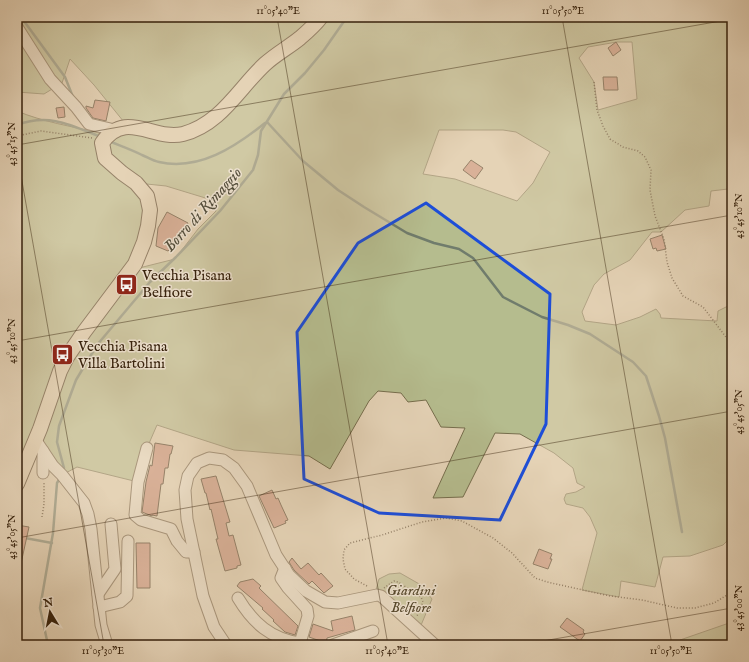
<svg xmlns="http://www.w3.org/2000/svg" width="749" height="662" viewBox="0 0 749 662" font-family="'IM FELL English',serif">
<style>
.green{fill:#b5bc8e;stroke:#766e4d;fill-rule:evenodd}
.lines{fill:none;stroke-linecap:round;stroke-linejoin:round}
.stream{stroke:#707c6c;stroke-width:2.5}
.building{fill:#cb8773;stroke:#36210c}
.minor-casing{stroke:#624e37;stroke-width:13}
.major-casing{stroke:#36210c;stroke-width:16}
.path{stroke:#36210c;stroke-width:1.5;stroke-dasharray:1 2;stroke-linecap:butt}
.minor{stroke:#eee2d0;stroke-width:11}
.major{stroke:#e5d3b7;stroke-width:14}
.marked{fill:none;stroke:#1d4ed8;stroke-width:3;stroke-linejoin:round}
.ticks{fill:none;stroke:#36210c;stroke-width:1;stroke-opacity:0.45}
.labels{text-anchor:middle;stroke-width:3;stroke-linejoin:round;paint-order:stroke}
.poi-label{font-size:15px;fill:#36210c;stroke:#eee2d0;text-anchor:start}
.park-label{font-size:15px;font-style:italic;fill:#56482c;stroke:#eee2d0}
.water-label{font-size:16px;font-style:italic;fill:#534e3c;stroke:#eee2d0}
.neatline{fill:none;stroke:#36210c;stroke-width:1.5}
.ticks-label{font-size:10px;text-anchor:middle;fill:#36210c}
</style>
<rect width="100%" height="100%" fill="#e5d3b7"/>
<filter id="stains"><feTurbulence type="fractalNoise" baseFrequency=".005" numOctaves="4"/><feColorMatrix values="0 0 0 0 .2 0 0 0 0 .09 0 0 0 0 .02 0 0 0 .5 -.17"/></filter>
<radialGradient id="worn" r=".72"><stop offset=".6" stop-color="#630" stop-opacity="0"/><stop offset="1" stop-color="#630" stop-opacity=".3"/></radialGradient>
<g class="green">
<path d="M17 17H732V207L728 205V189L711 191 709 206 685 210 661 232H652L630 260 604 274 594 285 582 312 585 321 616 325 640 317 656 309 660 314 661 318 717 321 718 311 732 304V536L723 545 690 556 663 557 655 587 621 581 619 597 582 590 597 533 590 517 583 508 566 504 564 499 566 494 576 492 585 487 577 483 573 468 554 453 520 434 495 433 463 497 433 498 465 428 441 427 426 400 408 402 401 393 378 391 369 401 330 469 309 456 234 450 157 425 147 448 138 482 77 467 62 475 36 440 17 484V111C43 122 71 126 99 133L102 143 128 127 94 85 70 59 62 83 44 94 17 92ZM617 42H632L637 99 598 110 594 82 579 58 588 47ZM439 130H503L516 132 550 152 533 183 517 201 455 179 423 174ZM137 183 166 186 212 200 216 211 198 229 175 259 131 270 150 210Z"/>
<polygon points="400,573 421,585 432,599 419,630 376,590 379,579 389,574"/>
<polygon points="732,622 732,645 678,645 680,640"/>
</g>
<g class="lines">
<g class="stream">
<polyline points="21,17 65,77 73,97"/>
<polyline points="267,122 303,161 338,190 364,207 407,233 434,243 459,249 473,258 503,297 542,317 568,325 590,334 633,362 646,376 659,416 665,438 682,532"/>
<path d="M17 125C49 113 71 125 101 137"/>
<path d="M111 142C121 146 132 150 142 155 147 157 153 161 159 162 199 171 235 147 265 123"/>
<polyline points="63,472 64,468 57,442 59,426 76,380 97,345 150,282 176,257 220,211 253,170 258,155 261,131 271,115 284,94 305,73 324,50 347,17"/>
<polyline points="25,538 52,543"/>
<polyline points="48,645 40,608 53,533 57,483 60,478"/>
</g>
</g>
<g class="building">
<polygon points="616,42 621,50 613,56 608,48"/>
<polygon points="603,77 617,77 618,90 604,90"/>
<polygon points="95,100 110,102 106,121 93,118 86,108 86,106 93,108"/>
<polygon points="64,107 65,117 58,118 56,108"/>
<polygon points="471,160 483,168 475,179 463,170"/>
<polygon points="167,212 188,223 179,241 168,251 156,246 158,228"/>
<polygon points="662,235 666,249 657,251 656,248 653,249 650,239"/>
<polygon points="155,443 173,446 171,454 170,454 168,468 165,468 163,484 161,484 157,516 152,515 152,516 142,512 146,482 150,465 152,466"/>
<polygon points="216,476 230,522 226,523 229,536 233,535 241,565 237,566 237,568 225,571 216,539 218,539 211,509 210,510 206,493 205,493 201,479"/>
<polygon points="272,490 276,499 278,498 281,505 288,520 285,521 286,523 274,528 259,496"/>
<polygon points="17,525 29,527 20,568 17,567"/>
<polygon points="136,543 150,543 150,588 137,588"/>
<polygon points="539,549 552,554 550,559 552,559 548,569 533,564"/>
<polygon points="292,558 301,569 308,563 319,575 321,573 333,586 324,593 312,581 309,584 294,570 289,562"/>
<polygon points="253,579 261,586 259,588 298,626 295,635 285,632 273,621 274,620 262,609 263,608 237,586 240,582"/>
<polygon points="352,616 355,630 327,638 326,643 309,637 313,624 333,631 331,621"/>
<polygon points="567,618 584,630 583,632 585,634 580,641 560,627"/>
</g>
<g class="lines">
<defs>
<g id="minor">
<polyline points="17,27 50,79 76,107 89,124 115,130"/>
<polyline points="35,439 53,466 62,475 84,503 88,514 91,529 101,625 107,645"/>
<polyline points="147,448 138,482 135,515 141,520 171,529 177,541 186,552 194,552"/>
<polyline points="43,473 43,451"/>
<polyline points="98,594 115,569 111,524"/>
<path d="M238 598C253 623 271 639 300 643L308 616 307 609 288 588 281 578 285 568"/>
<polyline points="99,607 120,602 127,596 128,541"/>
<polyline points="226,645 214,627 203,596 187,519 185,490 188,476 197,463 209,458 223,460 234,468 247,486 276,555 289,575 306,591 325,602 338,603 377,595 381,596 435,645"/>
<polyline points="333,645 373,631"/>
</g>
<path id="major" d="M17 484 40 429 60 371 67 357 84 332 135 264 144 242 148 226 150 210 147 196 136 183 122 173 105 158 102 143C125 109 154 141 183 134 221 124 239 88 265 64 276 54 289 47 300 38 307 32 315 25 321 17"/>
</defs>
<use href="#minor" class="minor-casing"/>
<use href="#major" class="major-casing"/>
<g class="path">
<polyline points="594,82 597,110 603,126 610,139 623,147 638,151 645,157 651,170 650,190 655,216 664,239 667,262 672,278 683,296 703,307 732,345"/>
<polyline points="17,136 41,131 92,138"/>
<polyline points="42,517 44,504 44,483"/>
<polyline points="367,586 354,579 345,569 343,559 344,550 350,543 382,535 422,522 446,518 462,521 493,538 512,553 535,578 547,582 610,596 642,600 677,608 695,608 714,603 732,592"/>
<polyline points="384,588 394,581 398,582 421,597 423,602 417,616"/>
</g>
<use href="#minor" class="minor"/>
<use href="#major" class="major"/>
</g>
<path d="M0 0H749V662H0ZM426 203 550 294 546 424 500 520 379 513 304 479 297 332 358 243Z" fill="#e5d3b7" fill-opacity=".55" fill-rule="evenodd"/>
<path class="marked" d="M426 203 550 294 546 424 500 520 379 513 304 479 297 332 358 243Z"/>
<path class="ticks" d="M277 17 388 645M562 17 672 645M17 145 732 19M17 153 104 645M17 341 732 215M17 538 732 411M520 645 732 608"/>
<defs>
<symbol id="bus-square" viewBox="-11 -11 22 22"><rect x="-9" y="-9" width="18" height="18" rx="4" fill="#8f2418" stroke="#eee2d0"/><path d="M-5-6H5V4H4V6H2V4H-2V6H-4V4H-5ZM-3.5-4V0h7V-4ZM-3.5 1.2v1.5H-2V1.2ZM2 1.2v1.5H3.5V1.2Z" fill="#fff"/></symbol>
</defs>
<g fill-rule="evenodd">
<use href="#bus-square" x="114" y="272" width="25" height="25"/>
<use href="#bus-square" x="50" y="342" width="25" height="25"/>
</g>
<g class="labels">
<g class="poi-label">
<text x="142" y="280">Vecchia Pisana<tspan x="142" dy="17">Belfiore</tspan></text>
<text x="78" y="351">Vecchia Pisana<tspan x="78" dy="17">Villa Bartolini</tspan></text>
</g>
<g class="park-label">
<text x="411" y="595">Giardini<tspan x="411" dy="17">Belfiore</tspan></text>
</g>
<g class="water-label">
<text transform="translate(202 209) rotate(-48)" y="6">Borro di Rimaggio</text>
</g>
</g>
<rect width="749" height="662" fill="none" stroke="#e5d3b7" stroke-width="44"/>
<g transform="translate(50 612) rotate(350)" stroke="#eee2d0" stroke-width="3" paint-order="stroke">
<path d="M0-3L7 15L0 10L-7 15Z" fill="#36210c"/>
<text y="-6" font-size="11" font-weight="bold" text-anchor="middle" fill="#36210c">N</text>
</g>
<rect x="22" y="22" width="705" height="618" class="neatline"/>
<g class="ticks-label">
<text x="278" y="14">11°05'40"E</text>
<text x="563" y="14">11°05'50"E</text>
<text transform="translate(11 144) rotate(-90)" y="4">43°45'15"N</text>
<text transform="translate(738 216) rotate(-90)" y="4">43°45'10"N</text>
<text transform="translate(11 341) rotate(-90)" y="4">43°45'10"N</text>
<text transform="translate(738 412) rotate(-90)" y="4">43°45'05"N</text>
<text transform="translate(11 537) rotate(-90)" y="4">43°45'05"N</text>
<text transform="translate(738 608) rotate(-90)" y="4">43°45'00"N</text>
<text x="103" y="654">11°05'30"E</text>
<text x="387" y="654">11°05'40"E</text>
<text x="671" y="654">11°05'50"E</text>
</g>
<rect width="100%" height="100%" filter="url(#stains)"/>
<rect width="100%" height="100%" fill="url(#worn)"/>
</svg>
